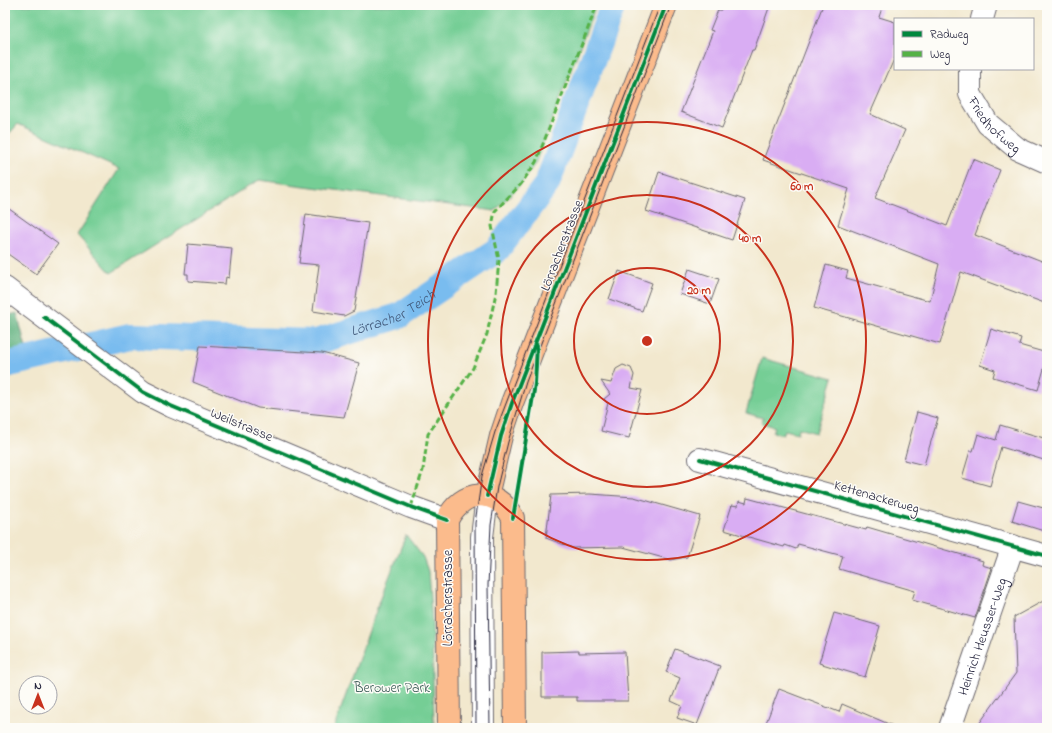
<svg xmlns="http://www.w3.org/2000/svg" width="1052" height="733" viewBox="0 0 1052 733" font-family="'Indie Flower',sans-serif">
<style>
.green{fill:#74ce95;stroke:#4b7868}
.forest{fill:#5fb17e;stroke:#406a5c}
.lines{fill:none;stroke-linecap:round;stroke-linejoin:round}
.canal{stroke:#79bcef;stroke-width:26}
.building{fill:#d9adf3}
.minor-casing{stroke:#6b676e;stroke-width:24}
.major-casing{stroke:#6b676e;stroke-width:24}
.minor{stroke:#fff;stroke-width:22}
.major{stroke:#fbbb8c;stroke-width:22}
.tram{stroke:#22223b;stroke-width:1}
.quiet{stroke:#55b146;stroke-width:3;stroke-dasharray:6 3;stroke-linecap:butt}
.cycleway-casing{stroke:#fdfcf7;stroke-width:6}
.cycleway{stroke:#00873e;stroke-width:4}
.ring{fill:none;stroke:#c8321e;stroke-width:2}
.labels{text-anchor:middle;stroke-width:3;stroke-linejoin:round;paint-order:stroke}
.street-label{font-size:14px;fill:#22223b;stroke:#fdfcf7}
.park-label{font-size:14px;fill:#3f5e5a;stroke:#fdfcf7}
.water-label{font-size:15px;font-style:italic;fill:#40587a;stroke:#fdfcf7}
.centre{fill:#c8321e;stroke:#fdfcf7;stroke-width:2}
.ring-label{font-size:12px;text-anchor:middle;font-weight:bold;fill:#c8321e;stroke:#fdfcf7;stroke-width:3;stroke-linejoin:round;paint-order:stroke}
</style>
<rect width="100%" height="100%" fill="#fdfcf7"/>
<filter id="ink" filterUnits="userSpaceOnUse"><feTurbulence type="fractalNoise" baseFrequency=".025" numOctaves="2"/><feDisplacementMap in="SourceGraphic" scale="8" xChannelSelector="R" yChannelSelector="G"/><feConvolveMatrix kernelMatrix="1 2 1 2 8 2 1 2 1" color-interpolation-filters="sRGB"/></filter>
<filter id="wash" filterUnits="userSpaceOnUse"><feTurbulence type="fractalNoise" baseFrequency=".012" numOctaves="4" result="noise"/><feDisplacementMap in="SourceGraphic" scale="16" xChannelSelector="R" yChannelSelector="G"/><feGaussianBlur stdDeviation="0.9" result="paint"/><feColorMatrix in="noise" values="0 0 0 0 0 0 0 0 0 0 0 0 0 0 0 0 0 1.4 0 .05"/><feComposite in="paint" operator="in"/></filter>
<g filter="url(#wash)">
<rect width="100%" height="100%" fill="#f2e8ce"/>
<g class="green">
<polygon points="5,5 596,5 536,162 521,184 495,211 259,180 111,273 77,235 119,169 18,124 5,138"/>
<polygon points="762,358 833,378 816,433 799,428 798,433 785,430 783,435 773,432 775,427 762,423 763,418 746,413"/>
<polygon points="406,535 423,557 428,571 432,624 434,728 334,728 380,600"/>
</g>
<polygon class="forest" points="17,313 30,363 5,382 5,316"/>
<g class="lines">
<path class="canal" id="s1" d="M5 365 130 336 316 342 399 316 497 250 547 184 613 5"/>
</g>
<g id="blocks">
<g class="building">
<polygon points="723,5 770,5 754,50 752,50 722,128 681,112 713,31 710,30 718,10 721,10"/>
<polygon points="823,5 883,5 879,17 895,22 895,57 870,114 905,130 875,198 947,226 973,159 1000,170 975,235 1047,263 1047,304 961,272 940,344 814,308 826,265 848,271 846,278 930,301 939,264 838,225 849,189 763,160"/>
<polygon points="659,172 745,200 732,240 646,211"/>
<polygon points="5,206 58,244 36,274 5,252"/>
<polygon points="306,214 368,223 354,311 344,316 313,311 319,265 299,263"/>
<polygon points="188,244 232,248 229,278 226,277 225,284 188,281 188,274 185,274"/>
<polygon points="689,269 719,279 710,304 680,294"/>
<polygon points="619,271 652,283 642,311 609,299"/>
<polygon points="991,329 1021,338 1019,345 1047,353 1047,358 1038,390 993,377 995,370 980,365"/>
<polygon points="200,346 322,353 359,363 344,417 258,408 193,382"/>
<polygon points="623,365 631,368 634,375 631,388 642,390 629,438 601,431 608,403 604,399 610,394 601,381 611,383 616,369"/>
<polygon points="917,412 938,418 924,465 904,460"/>
<polygon points="1000,425 1047,439 1047,461 1001,447 990,486 962,478 970,451 973,451 978,434 996,440"/>
<polygon points="590,494 634,497 700,516 687,557 671,560 623,547 573,548 546,538 551,495"/>
<polygon points="747,498 866,530 867,527 983,561 982,565 992,568 975,618 912,600 915,591 839,569 843,556 798,544 796,549 785,545 784,547 724,530 732,505 738,506 739,501 746,503"/>
<polygon points="1018,501 1047,509 1047,532 1012,521"/>
<polygon points="1047,599 1047,728 976,728 1016,673 1014,617"/>
<polygon points="834,613 880,626 865,677 819,663"/>
<polygon points="675,649 720,666 697,725 677,718 682,706 671,701 680,678 666,672"/>
<polygon points="579,651 579,653 625,652 628,701 577,701 577,697 542,697 542,652"/>
<polygon points="779,689 839,712 842,704 898,728 764,728"/>
</g>
</g>
</g>
<g filter="url(#ink)">
<use href="#blocks" fill-opacity="0" stroke="#6b676e" stroke-width="1"/>
<g class="lines">
<defs>
<g id="minor">
<polyline points="982,19 986,5"/>
<path id="s2" d="M970 69V94L988 124 1018 149 1047 162"/>
<polyline points="5,288 143,392 171,406 411,507 447,520"/>
<polyline points="700,459 1047,556"/>
<polyline points="483,728 482,537 487,496"/>
<path id="s3" d="M950 728 1013 546"/>
</g>
<g id="major">
<polyline points="487,496 501,436 512,403 666,5"/>
<path d="M449 728 447 520C462 489 496 486 513 518L515 728"/>
</g>
</defs>
<use href="#minor" class="minor-casing"/>
<use href="#major" class="major-casing"/>
<use href="#minor" class="minor"/>
<use href="#major" class="major"/>
<g class="tram">
<polyline points="476,728 475,523 482,476 495,432 660,5"/>
<polyline points="490,728 488,585 491,525 497,487 508,442 526,382 671,5"/>
</g>
<polyline class="quiet" points="411,507 423,470 428,434 473,368 487,334 496,293 499,260 492,226 495,211 521,184 536,162 597,5"/>
<defs>
<g id="cycleway">
<polyline points="44,317 143,392 171,406 411,507 447,520"/>
<polyline points="700,459 1047,556"/>
<polyline points="487,496 501,436 512,403 666,5"/>
<polyline points="513,518 535,384 537,345"/>
</g>
</defs>
<use href="#cycleway" class="cycleway-casing"/>
<use href="#cycleway" class="cycleway"/>
</g>
</g>
<g class="ring">
<circle cx="647" cy="341" r="73"/>
<circle cx="647" cy="341" r="146"/>
<circle cx="647" cy="341" r="219"/>
</g>
<g class="labels">
<g class="street-label">
<text dy="5" stroke="none"><textPath href="#s2" startOffset="65">Friedhofweg</textPath></text>
<text transform="translate(561 245) rotate(-69)" y="5">Lörracherstrasse</text>
<text transform="translate(242 424) rotate(23)" y="5">Weilstrasse</text>
<text transform="translate(877 496) rotate(16)" y="5">Kettenackerweg</text>
<text transform="translate(447 598) rotate(-90)" y="5">Lörracherstrasse</text>
<text dy="5" stroke="none"><textPath href="#s3" startOffset="97">Heinrich Heusser-Weg</textPath></text>
</g>
<g class="park-label">
<text x="392" y="692">Berower Park</text>
</g>
<g class="water-label">
<text dy="5" stroke="none"><textPath href="#s1" startOffset="397">Lörracher Teich</textPath></text>
</g>
</g>
<circle cx="647" cy="341" r="6" class="centre"/>
<g class="ring-label">
<text x="802" y="190">60 m</text>
<text x="750" y="242">40 m</text>
<text x="699" y="294">20 m</text>
</g>
<rect width="1052" height="733" fill="none" stroke="#fdfcf7" stroke-width="20"/>
<rect x="894" y="18" width="140" height="52" fill="#fdfcf7" stroke="#a5a5ac"/>
<rect x="902" y="31" width="20" height="6" fill="#00873e" stroke="#a5a5ac"/>
<text x="930" y="38" font-size="12" fill="#22223b">Radweg</text>
<rect x="902" y="51" width="20" height="6" fill="#55b146" stroke="#a5a5ac"/>
<text x="930" y="58" font-size="12" fill="#22223b">Weg</text>
<g transform="translate(38 695)"><circle r="19" fill="#fdfcf7" stroke="#a5a5ac"/>
<path d="M0-3L7 15L0 10L-7 15Z" fill="#c8321e"/>
<text y="-6" font-size="11" font-weight="bold" text-anchor="middle" fill="#22223b">N</text>
</g>
</svg>
